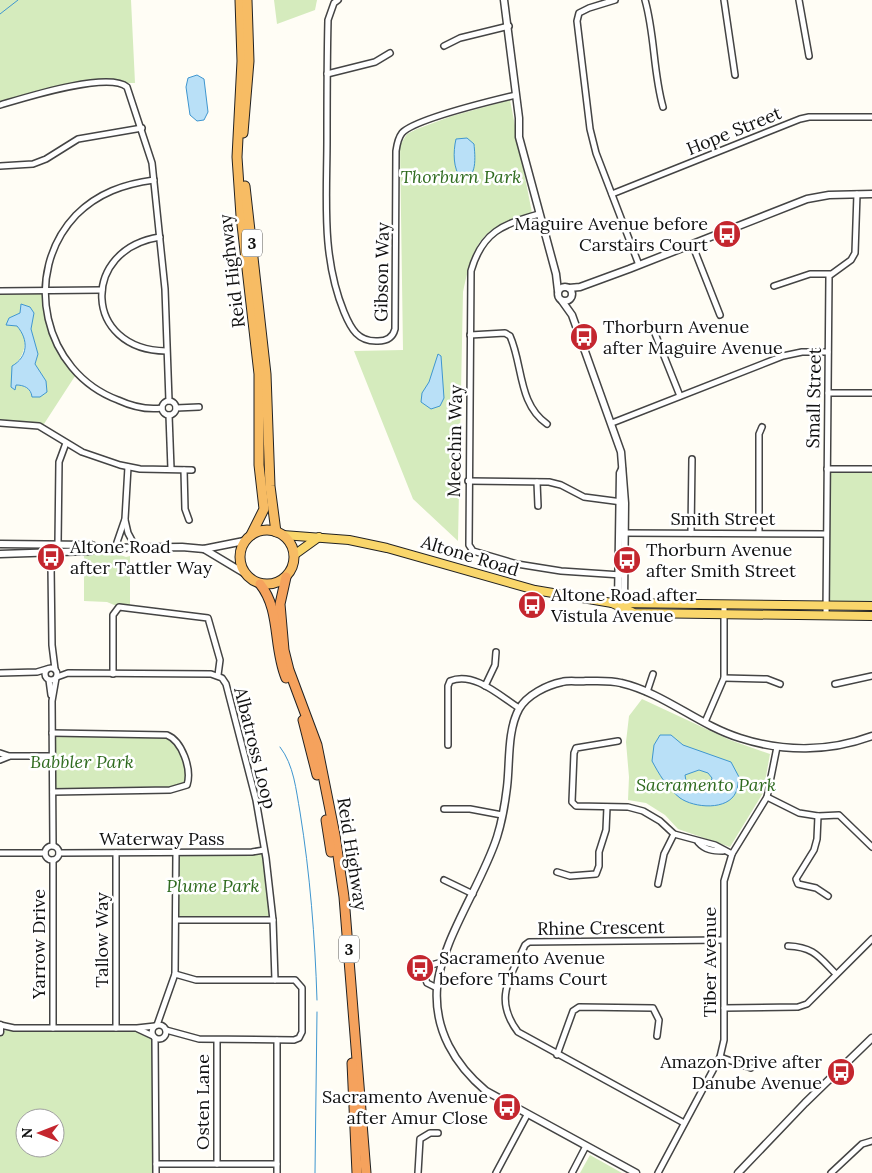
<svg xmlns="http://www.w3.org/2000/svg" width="872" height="1173" viewBox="0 0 872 1173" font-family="Lora,serif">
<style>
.green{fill:#d5ebbd;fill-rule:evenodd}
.water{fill:#b9e0f7;stroke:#3f96cf;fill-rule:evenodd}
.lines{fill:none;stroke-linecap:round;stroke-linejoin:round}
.stream{stroke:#3f96cf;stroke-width:1}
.minor-casing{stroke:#444;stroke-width:8}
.tertiary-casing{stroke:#444;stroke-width:9}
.primary-casing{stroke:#222;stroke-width:10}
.trunk-casing{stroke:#222;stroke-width:11}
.motorway-casing{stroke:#222;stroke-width:11}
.minor{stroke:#fff;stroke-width:5}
.tertiary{stroke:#fff;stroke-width:6}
.primary{stroke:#f9d66b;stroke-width:8}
.trunk{stroke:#f7bc64;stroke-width:9}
.motorway{stroke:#f5a25d;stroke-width:9}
.labels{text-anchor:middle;stroke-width:5;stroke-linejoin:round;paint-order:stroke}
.shield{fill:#fff;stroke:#585858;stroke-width:1}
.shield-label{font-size:16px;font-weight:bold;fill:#111}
.street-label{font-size:18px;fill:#111;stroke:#fff}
.park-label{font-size:18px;font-style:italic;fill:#2f6b1f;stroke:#fff}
.poi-label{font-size:18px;fill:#111;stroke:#fff;text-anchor:start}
</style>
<rect width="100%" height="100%" fill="#fffdf5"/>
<g class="green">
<polygon points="0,0 131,0 135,83 86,83 0,105"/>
<polygon points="274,0 317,0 315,10 277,24"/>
<path d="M510 100 532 213C481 228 474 240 463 292L458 541 413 499 354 351 403 350 400 145 407 134 417 129 452 116Z"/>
<path d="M45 290 50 330 77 373 42 427 0 423V291ZM21 304 30 307 34 313 31 329 38 354 35 364 46 381 45 394 32 397C30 388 24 385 16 385L14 390 12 367C29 355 31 323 7 324L9 318 20 313Z"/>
<polygon points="827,469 872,469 872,606 826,606"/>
<polygon points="84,552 112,552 126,557 130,556 130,608 119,607 107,602 84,601"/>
<polygon points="642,699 730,740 770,754 763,793 730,847 678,829 665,815 646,803 628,800 629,777 626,742 629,716"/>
<polygon points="52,733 167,735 179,743 190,777 181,788 53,792"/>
<polygon points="264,850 273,920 176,920 176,854"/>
<path d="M14 1028H137L153 1036 156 1173H0V1032ZM25 1118H55V1148H25Z"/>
<polygon points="590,1155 622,1173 580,1173"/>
</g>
<g class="water">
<polygon points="197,75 204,79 208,112 204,120 197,121 190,115 186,87 188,78"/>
<path d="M467 138 474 144C475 156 478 180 461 178 453 169 453 152 456 139Z"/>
<path d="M21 304 30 307 34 313 31 329 38 354 35 364 46 381 47 392 40 397H32C31 388 24 385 16 385L15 390 11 387 12 366C28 357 29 340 17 326L6 325 9 318 20 313Z"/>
<polygon points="438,354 441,356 444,398 440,406 431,409 421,402 422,393 429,382"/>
<path d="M660 735H671L683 745 731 762 739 777C738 782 738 788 736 792 728 811 694 808 680 798 667 788 659 774 652 761L654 745ZM699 770 708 773 712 778 710 785 686 781 685 775Z"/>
</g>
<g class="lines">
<g class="stream">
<polyline points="0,14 18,0"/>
<path d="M280 747C294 765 296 790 300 812 310 874 315 937 317 1000"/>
<polyline points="315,1173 317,1012"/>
</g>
<defs>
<g id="minor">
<path d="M338 0 334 3 328 20C327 60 327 99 327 139 327 198 321 256 344 312 351 329 358 342 378 341 387 341 393 337 395 329L396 151C397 144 398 138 402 133 415 119 495 100 516 95"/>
<polyline points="615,0 589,8 579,13 577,21 590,129 596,153 639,265"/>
<path d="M645 0C655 35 653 72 663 107"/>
<polyline points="724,0 735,75"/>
<polyline points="799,0 809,56"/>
<polyline points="444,46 460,38 509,26"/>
<polyline points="327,74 375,62 390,53"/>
<path d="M0 105C24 98 108 71 127 87L152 163 165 289 169 401"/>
<polyline points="0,166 33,164 46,159 78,139 142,128"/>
<path d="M154 180C124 184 98 193 76 215 21 273 43 372 118 400 131 406 147 410 162 408"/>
<polyline points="612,194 800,119 809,117 872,117"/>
<path d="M539 214C503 224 482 232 471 271L469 545 473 551 517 564 561 571 621 575"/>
<path d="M160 237C80 249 83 350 166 351"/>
<polyline points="692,244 720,315"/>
<polyline points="774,286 810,274 830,274"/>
<polyline points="0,291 102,290"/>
<polyline points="652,326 680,396"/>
<path d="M470 335 505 333 510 336C523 365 518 404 547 424"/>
<polyline points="828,393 872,393"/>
<circle cx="169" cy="408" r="7"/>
<polyline points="176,408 199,407"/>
<polyline points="169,415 171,469"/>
<polyline points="0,423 39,426 82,452 120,465 140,469 192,470"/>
<polyline points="612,423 783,356 802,352 828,352"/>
<polyline points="827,469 872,469"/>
<polyline points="184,470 185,509 189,520"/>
<polyline points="468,481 549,482 561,485 584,497 622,502"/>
<polyline points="537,482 538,506"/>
<polyline points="125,520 128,533 136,548"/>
<polyline points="622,533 826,534"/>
<polyline points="691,533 692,459"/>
<polyline points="759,533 759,434 762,427"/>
<polyline points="58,544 59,462 66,443"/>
<polyline points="115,548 125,519 128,467"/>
<polyline points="51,566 52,645 55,669"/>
<polyline points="826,616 829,276 851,260 855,253 857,194"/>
<circle cx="51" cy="674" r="6"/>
<polyline points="0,673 37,672 47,669"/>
<polyline points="113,674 113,615 119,607 208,618 220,660 218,675"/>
<polyline points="57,677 68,673 211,674 222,678 226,684 256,800 266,858 273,920 275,980"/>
<polyline points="724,678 767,679 780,684"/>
<polyline points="49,680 51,695"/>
<polyline points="835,684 872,676"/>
<polyline points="485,686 495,665 496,652"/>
<polyline points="647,692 653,674"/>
<polyline points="705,722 724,678 724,605"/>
<path d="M52 733 167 735C182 741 192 769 187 785L170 790 53 792"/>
<polyline points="618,741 576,748 574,753 572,802 576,806 628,807 643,811 660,821 674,834 715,845 732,854"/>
<path d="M448 745V686L450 681C474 671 500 696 519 708"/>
<polyline points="0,753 9,756"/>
<polyline points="0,760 10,756 53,756"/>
<polyline points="767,797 799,813 818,816 839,815 872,847"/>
<polyline points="444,809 470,809 502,815"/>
<polyline points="818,816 817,839 814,850 796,879 798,884 816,888 828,896"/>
<path d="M698 842C705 850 713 851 723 851"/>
<circle cx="52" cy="853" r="7"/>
<polyline points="53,846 52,701 56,678"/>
<polyline points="0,853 45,853"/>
<polyline points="59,853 252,852 264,850"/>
<polyline points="53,860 53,1028"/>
<polyline points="557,872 570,876 596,874 599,866 599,852 606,830 607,807"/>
<polyline points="444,880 473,894"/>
<polyline points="658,884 664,854 674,834"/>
<polyline points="176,920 273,920"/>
<path d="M788 946C814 947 819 957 836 974"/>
<path d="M437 988 427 983C424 976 424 973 428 966L442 962"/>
<polyline points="724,1008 798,1007 807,1004 872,939"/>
<circle cx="159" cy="1032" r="7"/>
<polyline points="0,1025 14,1028 137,1028 155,1026"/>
<polyline points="157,1025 175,974 176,854"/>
<polyline points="116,1028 116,853"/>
<polyline points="138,1029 153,1036"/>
<polyline points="166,1030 199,1039 294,1040 299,1038 302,1032 302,988 295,980 196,980 175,974"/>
<polyline points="155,1038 156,1173"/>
<polyline points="217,1040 217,1164"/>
<polyline points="277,1040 277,1173"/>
<polyline points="557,1055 573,1011 579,1007 653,1008 659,1020 657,1036"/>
<polyline points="720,1057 751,1068"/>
<path d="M684 1123 518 1032C493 999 510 978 525 945L529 942 723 940"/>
<polyline points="156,1164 277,1164"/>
<polyline points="418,1173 420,1139 430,1133 438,1133"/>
<polyline points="496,1173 527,1115"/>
<polyline points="572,1173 586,1146"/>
<polyline points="658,1173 720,1057 724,1040 724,881 732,854 767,797 777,747"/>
<polyline points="831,1173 862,1144 872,1141"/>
</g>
<g id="tertiary">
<polyline points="504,0 519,118 519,137 556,274 558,291"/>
<circle cx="565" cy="294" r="7"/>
<polyline points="569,288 580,287 629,269 807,199 829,195 872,194"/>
<polyline points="562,301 572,315 621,452 625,503 624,602"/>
<polyline points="0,544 91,545 98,548 182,547 204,549 244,541"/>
<polyline points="204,549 244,573"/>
<polyline points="0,554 90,551 98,548"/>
<polyline points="618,602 620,473 622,469"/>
<polyline points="0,1025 0,1032"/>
<path d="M636 1173 486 1091C455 1065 434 1030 437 988 441 941 482 884 497 837 502 821 505 804 507 787 510 763 507 731 519 709 527 695 547 685 562 682 569 680 578 682 586 681 597 681 610 680 621 683 664 693 698 725 740 738 783 752 829 752 872 736"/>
<polyline points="738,1173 805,1103 872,1038"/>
</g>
<g id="primary">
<polyline points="283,535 349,540 387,548 535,590 612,603 872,606"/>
<polyline points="294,555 319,537"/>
<polyline points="612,603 634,613 872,616"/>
</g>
<g id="trunk">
<polyline points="240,0 242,61 237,157 241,216 259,374 259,465 264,509 251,535"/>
<polyline points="243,133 249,61 247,0"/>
<polyline points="245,186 266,374 270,486 276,532"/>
<circle cx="267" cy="557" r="27"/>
</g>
<g id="motorway">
<polyline points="286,577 280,604 284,650 289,670 317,745 335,835 344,897 366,1173"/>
<path d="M260 584C281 610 273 647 286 678"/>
<polyline points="303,720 317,775"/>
<polyline points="326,820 331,852"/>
<polyline points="352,1063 357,1173"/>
</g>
</defs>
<use href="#minor" class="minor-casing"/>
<use href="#tertiary" class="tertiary-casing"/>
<use href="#primary" class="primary-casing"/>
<use href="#trunk" class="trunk-casing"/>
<use href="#motorway" class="motorway-casing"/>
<use href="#minor" class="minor"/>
<use href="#tertiary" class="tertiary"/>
<use href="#primary" class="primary"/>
<use href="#trunk" class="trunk"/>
<use href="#motorway" class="motorway"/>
</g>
<defs>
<symbol id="bus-disc" viewBox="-11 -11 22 22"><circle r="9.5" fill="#c4262e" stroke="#fff"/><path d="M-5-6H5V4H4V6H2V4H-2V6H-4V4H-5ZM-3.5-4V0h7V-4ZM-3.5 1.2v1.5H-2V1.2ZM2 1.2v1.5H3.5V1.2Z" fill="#fff"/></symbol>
</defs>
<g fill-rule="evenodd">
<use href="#bus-disc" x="711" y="218" width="32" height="32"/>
<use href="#bus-disc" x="568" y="321" width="32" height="32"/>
<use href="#bus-disc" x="35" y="541" width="32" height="32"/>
<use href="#bus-disc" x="611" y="544" width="32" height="32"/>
<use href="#bus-disc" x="516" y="589" width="32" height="32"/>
<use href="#bus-disc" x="404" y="952" width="32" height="32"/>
<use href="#bus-disc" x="825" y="1056" width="32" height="32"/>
<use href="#bus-disc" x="491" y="1091" width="32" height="32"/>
</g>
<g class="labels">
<g class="shield">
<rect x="242" y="229.5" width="20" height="27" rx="4"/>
<rect x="339" y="935.5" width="20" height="27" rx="4"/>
</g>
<g class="shield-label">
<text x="252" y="249">3</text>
<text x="349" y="955">3</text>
</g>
<g class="street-label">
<text transform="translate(734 131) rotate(-22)" y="6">Hope Street</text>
<text transform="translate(232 271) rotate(-97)" y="6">Reid Highway</text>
<text transform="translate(382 272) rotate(-89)" y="6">Gibson Way</text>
<text transform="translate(814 398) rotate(-89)" y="6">Small Street</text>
<text transform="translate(455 441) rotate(-89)" y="6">Meechin Way</text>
<text x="723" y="525">Smith Street</text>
<text transform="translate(470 556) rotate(17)" y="6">Altone Road</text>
<text transform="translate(255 748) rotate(76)" y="6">Albatross Loop</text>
<text x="162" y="845">Waterway Pass</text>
<text transform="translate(352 854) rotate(81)" y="6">Reid Highway</text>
<text transform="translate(601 928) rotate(-1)" y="6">Rhine Crescent</text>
<text transform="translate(102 940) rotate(-90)" y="6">Tallow Way</text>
<text transform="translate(39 944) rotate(-90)" y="6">Yarrow Drive</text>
<text transform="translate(710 962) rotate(-90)" y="6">Tiber Avenue</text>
<text transform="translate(203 1102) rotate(-90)" y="6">Osten Lane</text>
</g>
<g class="park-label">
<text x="461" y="183">Thorburn Park</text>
<text x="82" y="768">Babbler Park</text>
<text x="706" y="791">Sacramento Park</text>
<text x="213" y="892">Plume Park</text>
</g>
<g class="poi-label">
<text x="708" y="230" text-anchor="end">Maguire Avenue before<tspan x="708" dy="21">Carstairs Court</tspan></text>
<text x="603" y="333">Thorburn Avenue<tspan x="603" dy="21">after Maguire Avenue</tspan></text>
<text x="70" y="553">Altone Road<tspan x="70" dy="21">after Tattler Way</tspan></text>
<text x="646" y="556">Thorburn Avenue<tspan x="646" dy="21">after Smith Street</tspan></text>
<text x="551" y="601">Altone Road after<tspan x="551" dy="21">Vistula Avenue</tspan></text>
<text x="439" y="964">Sacramento Avenue<tspan x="439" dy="21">before Thams Court</tspan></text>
<text x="822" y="1068" text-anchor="end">Amazon Drive after<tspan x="822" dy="21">Danube Avenue</tspan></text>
<text x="488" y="1103" text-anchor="end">Sacramento Avenue<tspan x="488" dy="21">after Amur Close</tspan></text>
</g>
</g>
<g transform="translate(40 1133) rotate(270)"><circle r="24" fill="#ffffff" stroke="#a0a0a0"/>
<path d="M0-4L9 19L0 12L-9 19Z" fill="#c4262e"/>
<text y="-8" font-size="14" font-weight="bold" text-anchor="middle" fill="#111111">N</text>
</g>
</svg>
